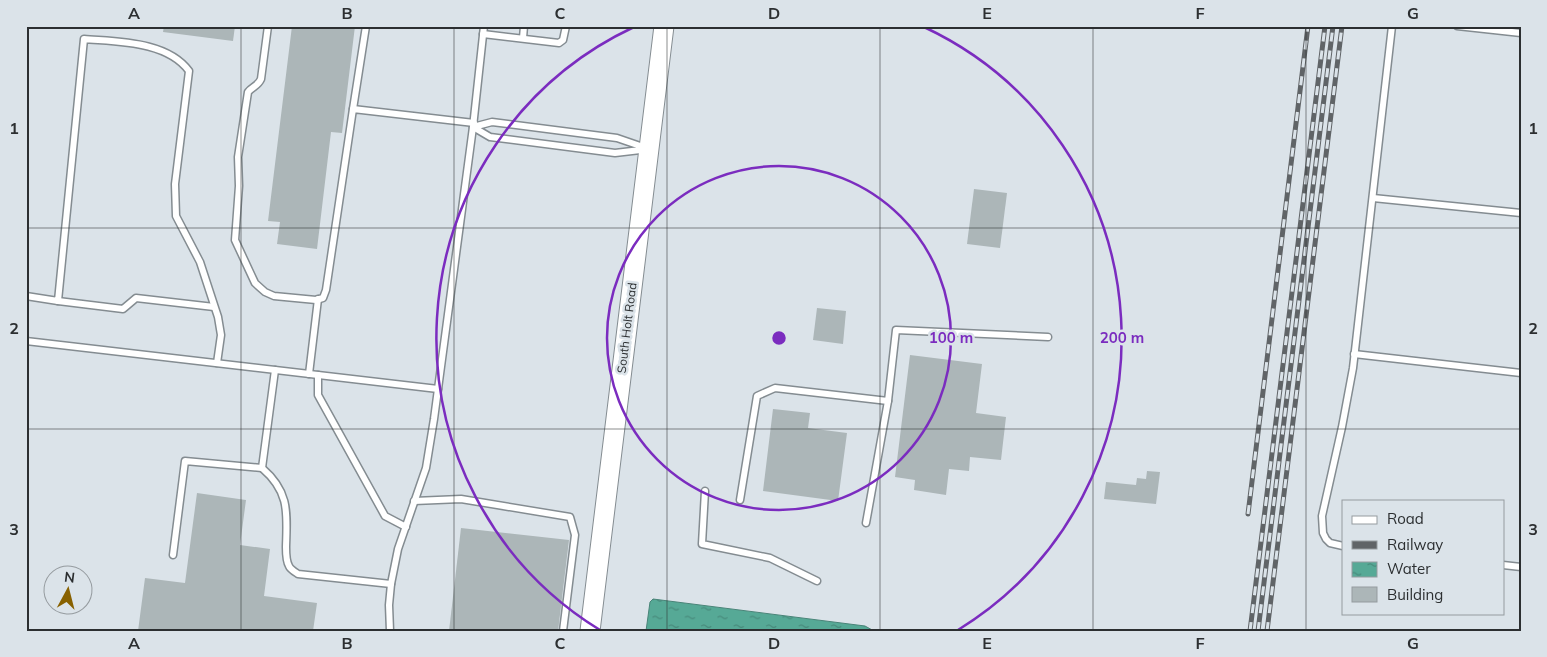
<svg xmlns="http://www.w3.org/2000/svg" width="1547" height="657" viewBox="0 0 1547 657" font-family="Mulish,sans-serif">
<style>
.water{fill:url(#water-ripples);stroke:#498478}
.building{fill:#acb6b8}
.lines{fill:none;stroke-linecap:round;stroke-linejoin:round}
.service-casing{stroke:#848c91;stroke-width:9}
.primary-casing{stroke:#848c91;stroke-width:21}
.service{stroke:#fff;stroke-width:6}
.primary{stroke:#fff;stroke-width:19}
.rail-casing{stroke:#606467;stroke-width:5}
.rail{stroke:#dbe3e9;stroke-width:3;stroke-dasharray:9;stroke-linecap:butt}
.grid{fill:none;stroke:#2c2f31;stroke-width:1;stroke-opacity:0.55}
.ring{fill:none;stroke:#7b2cbf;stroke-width:2.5}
.labels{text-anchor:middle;stroke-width:5;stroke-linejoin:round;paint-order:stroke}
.street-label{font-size:12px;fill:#2c2f31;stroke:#dbe3e9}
.centre{fill:#7b2cbf;stroke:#dbe3e9;stroke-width:2.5}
.ring-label{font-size:15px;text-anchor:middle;font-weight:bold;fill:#7b2cbf;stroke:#dbe3e9;stroke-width:5;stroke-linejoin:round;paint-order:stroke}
.neatline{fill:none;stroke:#2c2f31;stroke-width:2}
.grid-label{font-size:16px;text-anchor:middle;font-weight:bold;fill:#2c2f31}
</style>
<defs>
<pattern id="water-ripples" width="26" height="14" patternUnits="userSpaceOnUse" patternTransform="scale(1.25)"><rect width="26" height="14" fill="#56a996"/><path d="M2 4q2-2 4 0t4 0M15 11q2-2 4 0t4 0" fill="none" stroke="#478a7b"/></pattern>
</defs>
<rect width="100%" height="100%" fill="#dbe3e9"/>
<polygon class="water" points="653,599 865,626 874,631 646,631 650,602"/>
<g class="building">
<polygon points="164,26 235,26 233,41 163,32"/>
<polygon points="292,26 355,26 342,133 331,132 317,249 277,244 280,222 268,221"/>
<polygon points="974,189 1007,193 1000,248 967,244"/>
<polygon points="817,308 846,311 843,344 813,340"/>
<polygon points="910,355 982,364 976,413 1006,417 1001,460 970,457 969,471 949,469 946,495 914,490 915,480 895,477"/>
<polygon points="773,409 810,413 808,428 847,433 838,501 763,491"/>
<polygon points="1147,471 1160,472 1156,504 1104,499 1106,482 1136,485 1137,478 1146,479"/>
<polygon points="197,493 246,500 240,545 270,549 264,596 317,603 313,631 138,631 145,578 185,583"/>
<polygon points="461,528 569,540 558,631 449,631"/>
</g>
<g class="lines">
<defs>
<g id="service">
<path d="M268 26 261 79C258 86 252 87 248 92L238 157 239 186 235 240 255 283 265 292 274 296 316 300 323 298 326 290 353 109 474 123"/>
<polyline points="1457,26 1521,33"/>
<polyline points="483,34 559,43 563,40 566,26"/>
<polyline points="523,38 524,26"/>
<polyline points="353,109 366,26"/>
<polygon points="492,122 617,138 649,149 615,153 490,137 473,127"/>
<polyline points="1373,198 1521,213"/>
<path d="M26 296 58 301 84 39C118 42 167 41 189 71L175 184 176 216 200 262 218 317 221 335 217 363"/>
<polyline points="58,301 123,309 136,298 214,307"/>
<polyline points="26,341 438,389"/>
<polyline points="1354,354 1521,373"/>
<polyline points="309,374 318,299"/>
<polyline points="318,375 318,395 385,516 406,527"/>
<path d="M262 468C290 492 287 513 286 547 286 552 286 561 289 566 290 569 295 572 298 574L391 584"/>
<polyline points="705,491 702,544 770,558 817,581"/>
<polyline points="740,500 757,396 775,388 888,401 896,330 1048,337"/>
<polyline points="414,501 461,499 570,517 575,535 563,631"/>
<polyline points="866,523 888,401"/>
<polyline points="1343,546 1330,543 1326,539 1323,533 1322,516 1342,427 1353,368 1392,26"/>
<polyline points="173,555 185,461 262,468 275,370"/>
<polyline points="1503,565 1521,567"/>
<polyline points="390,631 389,605 391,584 398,549 426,468 434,419 473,127 484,26"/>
</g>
<polyline id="primary" points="590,631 664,26"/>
</defs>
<use href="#service" class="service-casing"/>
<use href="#primary" class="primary-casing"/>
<use href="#service" class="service"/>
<use href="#primary" class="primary"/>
<defs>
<g id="rail">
<polyline points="1248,514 1308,26"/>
<polyline points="1250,631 1325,26"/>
<polyline points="1258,631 1333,26"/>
<polyline points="1267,631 1342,26"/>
</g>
</defs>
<use href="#rail" class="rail-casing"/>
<use href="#rail" class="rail"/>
</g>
<path class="grid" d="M241 26V631M454 26V631M667 26V631M880 26V631M1093 26V631M1306 26V631M26 228H1521M26 429H1521"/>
<g class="ring">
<circle cx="779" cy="338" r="172"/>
<path d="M600 630A343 343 0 0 1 634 27M924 27A343 343 0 0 1 958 630"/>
</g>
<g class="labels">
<g class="street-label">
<text transform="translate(627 328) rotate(-83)" y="4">South Holt Road</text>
</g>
</g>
<circle cx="779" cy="338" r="8" class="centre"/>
<g class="ring-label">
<text x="951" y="343">100 m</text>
<text x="1122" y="343">200 m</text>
</g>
<rect width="1547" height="657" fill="none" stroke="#dbe3e9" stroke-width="55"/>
<rect x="1342" y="500" width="162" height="115" fill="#dbe3e9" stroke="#959b9f"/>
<rect x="1352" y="516" width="25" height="8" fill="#ffffff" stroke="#959b9f"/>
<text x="1387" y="524" font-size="15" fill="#2c2f31">Road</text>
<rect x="1352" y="541" width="25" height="8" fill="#606467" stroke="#959b9f"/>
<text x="1387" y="550" font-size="15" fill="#2c2f31">Railway</text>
<rect x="1352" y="562" width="25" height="15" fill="url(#water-ripples)" stroke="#959b9f"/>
<text x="1387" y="574" font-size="15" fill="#2c2f31">Water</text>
<rect x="1352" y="587" width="25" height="15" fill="#acb6b8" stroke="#959b9f"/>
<text x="1387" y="600" font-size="15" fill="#2c2f31">Building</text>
<g transform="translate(68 590) rotate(7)"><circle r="24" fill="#dbe3e9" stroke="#959b9f"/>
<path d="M0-4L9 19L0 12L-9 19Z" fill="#886100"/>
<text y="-8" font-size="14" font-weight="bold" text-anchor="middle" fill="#2c2f31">N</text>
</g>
<rect x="28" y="28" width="1492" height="602" class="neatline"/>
<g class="grid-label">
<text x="134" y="19">A</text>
<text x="347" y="19">B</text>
<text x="560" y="19">C</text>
<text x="774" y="19">D</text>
<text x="987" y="19">E</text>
<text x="1200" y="19">F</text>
<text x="1413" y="19">G</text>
<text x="14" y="134">1</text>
<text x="1533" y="134">1</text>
<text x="14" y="334">2</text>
<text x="1533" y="334">2</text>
<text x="14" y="535">3</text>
<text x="1533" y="535">3</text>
<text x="134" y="649">A</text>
<text x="347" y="649">B</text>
<text x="560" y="649">C</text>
<text x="774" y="649">D</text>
<text x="987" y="649">E</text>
<text x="1200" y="649">F</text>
<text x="1413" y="649">G</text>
</g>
</svg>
